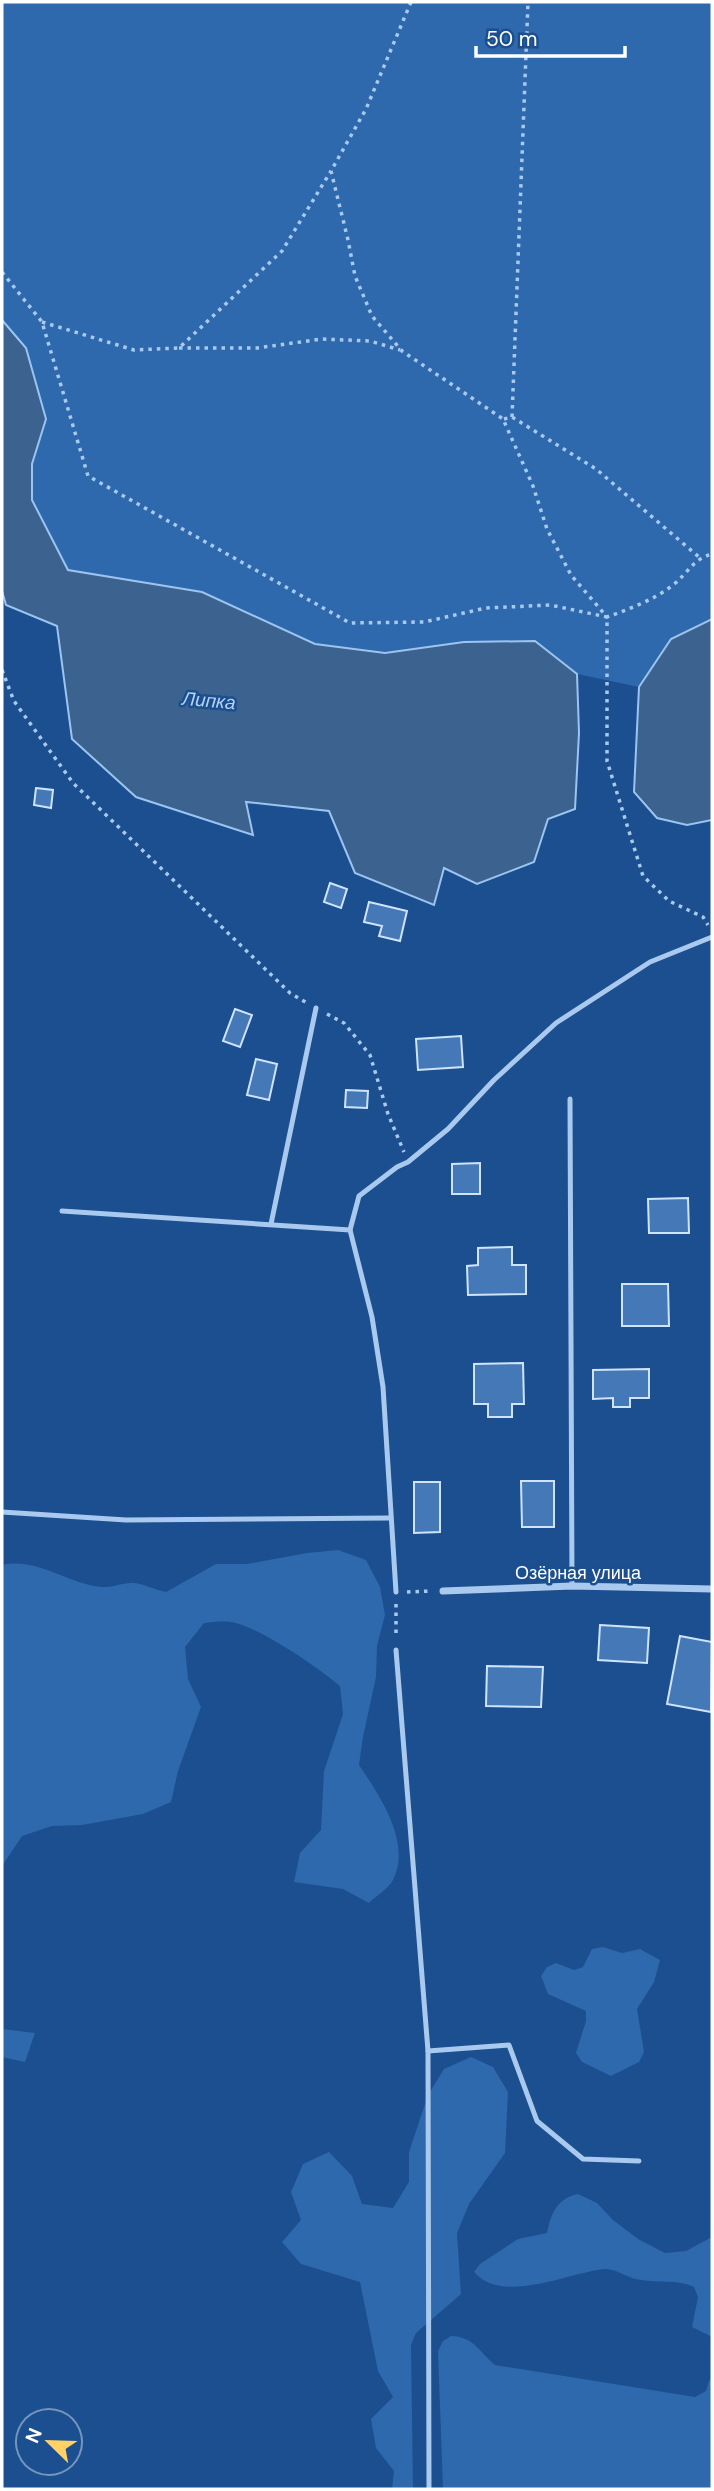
<svg xmlns="http://www.w3.org/2000/svg" width="714" height="2491" viewBox="0 0 714 2491" font-family="'DM Sans',sans-serif">
<style>
.green{fill:#2e69ad}
.water{fill:#3c6290;stroke:#9cc4f0;stroke-width:2}
.building{fill:#4478b7;stroke:#cfe3fa;stroke-width:2}
.lines{fill:none;stroke-linecap:round;stroke-linejoin:round}
.path{stroke:#a9c9ee;stroke-width:3.5;stroke-dasharray:3.5 5;stroke-linecap:butt}
.service{stroke:#a9c9ee;stroke-width:5}
.minor{stroke:#a9c9ee;stroke-width:7}
.labels{text-anchor:middle;stroke-width:5;stroke-linejoin:round;paint-order:stroke}
.street-label{font-size:18px;fill:#fff;stroke:#1b4f8f}
.water-label{font-size:19px;font-style:italic;fill:#b5d3f5;stroke:#1b4f8f}
</style>
<rect width="100%" height="100%" fill="#1b4f8f"/>
<g class="green">
<polygon points="2,2 712,2 712,619 671,639 639,687 577,674 535,641 464,642 385,653 315,644 202,592 68,570 32,500 32,464 46,419 26,348 2,320"/>
<path d="M338 1550 366 1560 380 1587 385 1615 377 1646 376 1677 363 1737 359 1765C380 1796 412 1843 393 1880 388 1889 376 1896 369 1903L343 1889 294 1882 300 1853 321 1830 324 1771 343 1714 340 1686C319 1668 258 1626 231 1622 223 1621 213 1622 204 1623L185 1647 188 1679 201 1707 178 1771 171 1802 143 1814 82 1825 52 1826 22 1836 2 1866V1565C38 1557 67 1584 102 1587 112 1588 123 1582 134 1583 144 1584 156 1590 166 1592L216 1564H247L307 1553Z"/>
<polygon points="603,1947 622,1953 640,1949 660,1960 654,1982 637,2009 644,2052 639,2062 611,2076 582,2062 576,2053 586,2021 586,2011 548,1994 541,1976 547,1967 556,1963 574,1970 583,1967 592,1949"/>
<polygon points="2,2029 35,2033 25,2062 2,2057"/>
<polygon points="471,2057 493,2067 508,2092 505,2153 469,2204 457,2233 461,2294 416,2333 411,2345 413,2489 392,2489 394,2471 376,2448 371,2419 393,2397 378,2371 360,2282 301,2264 282,2242 301,2220 291,2192 303,2164 329,2152 352,2176 362,2204 393,2208 409,2182 409,2152 428,2095 444,2069"/>
<path d="M578 2194 597 2203 613 2220 638 2239 665 2253 686 2251 712 2237V2337L692 2327 698 2297 694 2287C677 2279 659 2283 641 2280 629 2279 616 2268 604 2269 567 2273 503 2305 474 2272L480 2264 518 2239 547 2233C551 2214 556 2199 578 2194Z"/>
<path d="M451 2336C475 2337 479 2352 495 2365L695 2397 706 2391 709 2381 712 2377V2489H443L438 2351 443 2341Z"/>
</g>
<g class="water">
<polygon points="2,320 26,348 46,419 32,464 32,500 68,570 202,592 315,644 385,653 464,642 535,641 577,674 579,733 575,809 548,819 534,862 477,884 444,868 434,905 355,873 329,811 246,802 253,835 136,797 72,739 57,626 6,605 2,591"/>
<polygon points="712,619 712,820 687,825 657,818 634,792 639,687 671,639"/>
</g>
<g class="building">
<polygon points="36,788 53,790 51,808 34,805"/>
<polygon points="330,883 347,889 341,908 324,902"/>
<polygon points="369,902 407,911 400,941 379,936 382,926 364,922"/>
<polygon points="235,1009 252,1015 240,1047 223,1041"/>
<polygon points="461,1036 463,1067 418,1070 416,1039"/>
<polygon points="256,1059 277,1064 269,1100 247,1095"/>
<polygon points="346,1090 368,1091 367,1108 345,1107"/>
<polygon points="480,1163 480,1194 452,1194 452,1164"/>
<polygon points="688,1198 689,1233 649,1233 648,1199"/>
<polygon points="512,1247 512,1265 526,1265 526,1294 468,1295 467,1266 478,1265 478,1248"/>
<polygon points="622,1284 668,1284 669,1326 622,1326"/>
<polygon points="523,1363 524,1404 512,1404 512,1417 488,1417 488,1404 474,1404 474,1364"/>
<polygon points="649,1369 649,1398 630,1398 630,1407 613,1407 613,1398 593,1399 593,1370"/>
<polygon points="521,1481 554,1481 554,1527 522,1527"/>
<polygon points="414,1482 440,1482 440,1532 414,1533"/>
<polygon points="600,1625 649,1628 647,1663 598,1660"/>
<polygon points="680,1636 712,1642 711,1712 667,1704"/>
<polygon points="487,1666 543,1667 541,1707 486,1706"/>
</g>
<g class="lines">
<g class="path">
<path d="M411 2 366 109 331 171 348 240 355 276 372 316 402 351 503 419 533 486 547 529 571 575 607 617C629 609 654 600 673 585 688 573 693 559 712 554"/>
<polyline points="2,272 42,322 88,476 350,623 424,622 486,608 550,605 607,617 607,761 643,876 669,901 703,917 708,925"/>
<polyline points="42,322 134,350 179,348 282,251 331,171"/>
<polyline points="179,348 257,348 322,339 370,341 400,350"/>
<polyline points="512,417 528,2"/>
<polyline points="504,419 512,417 596,469 699,557"/>
<polyline points="2,670 14,701 73,783 290,993 307,1003"/>
<polyline points="327,1014 344,1023 370,1055 388,1114 404,1152"/>
<polyline points="407,1592 431,1591"/>
<polyline points="396,1604 396,1638"/>
</g>
<g class="service">
<polyline points="570,1099 572,1586"/>
<polyline points="62,1211 350,1230"/>
<polyline points="271,1224 316,1008"/>
<polyline points="2,1512 126,1520 390,1518"/>
<polyline points="396,1592 383,1387 372,1317 350,1230 359,1196 397,1167 408,1162 448,1129 494,1080 556,1023 650,962 712,937"/>
<polyline points="396,1650 428,2051 429,2489"/>
<polyline points="428,2051 509,2045 537,2121 583,2159 639,2161"/>
</g>
<polyline class="minor" points="443,1591 572,1586 712,1589"/>
</g>
<g class="labels">
<g class="street-label">
<text x="578" y="1579">Озёрная улица</text>
</g>
<g class="water-label">
<text transform="translate(209 700) rotate(5)" y="7">Липка</text>
</g>
</g>
<rect width="714" height="2491" fill="none" stroke="#ffffff" stroke-width="7"/>
<g transform="translate(49 2442) rotate(293)"><circle r="33" fill="#1b4f8f" stroke="#7695bc" stroke-width="2"/>
<path d="M0-5L12 26L0 18L-12 26Z" fill="#ffd166"/>
<text y="-10" font-size="19" font-weight="bold" text-anchor="middle" fill="#ffffff">N</text>
</g>
<path d="M476 46v10h149v-10" fill="none" stroke="#ffffff" stroke-width="3.5"/>
<text x="486" y="46" font-size="21" fill="#ffffff" stroke="#1b4f8f" stroke-width="5" paint-order="stroke">50 m</text>
</svg>
